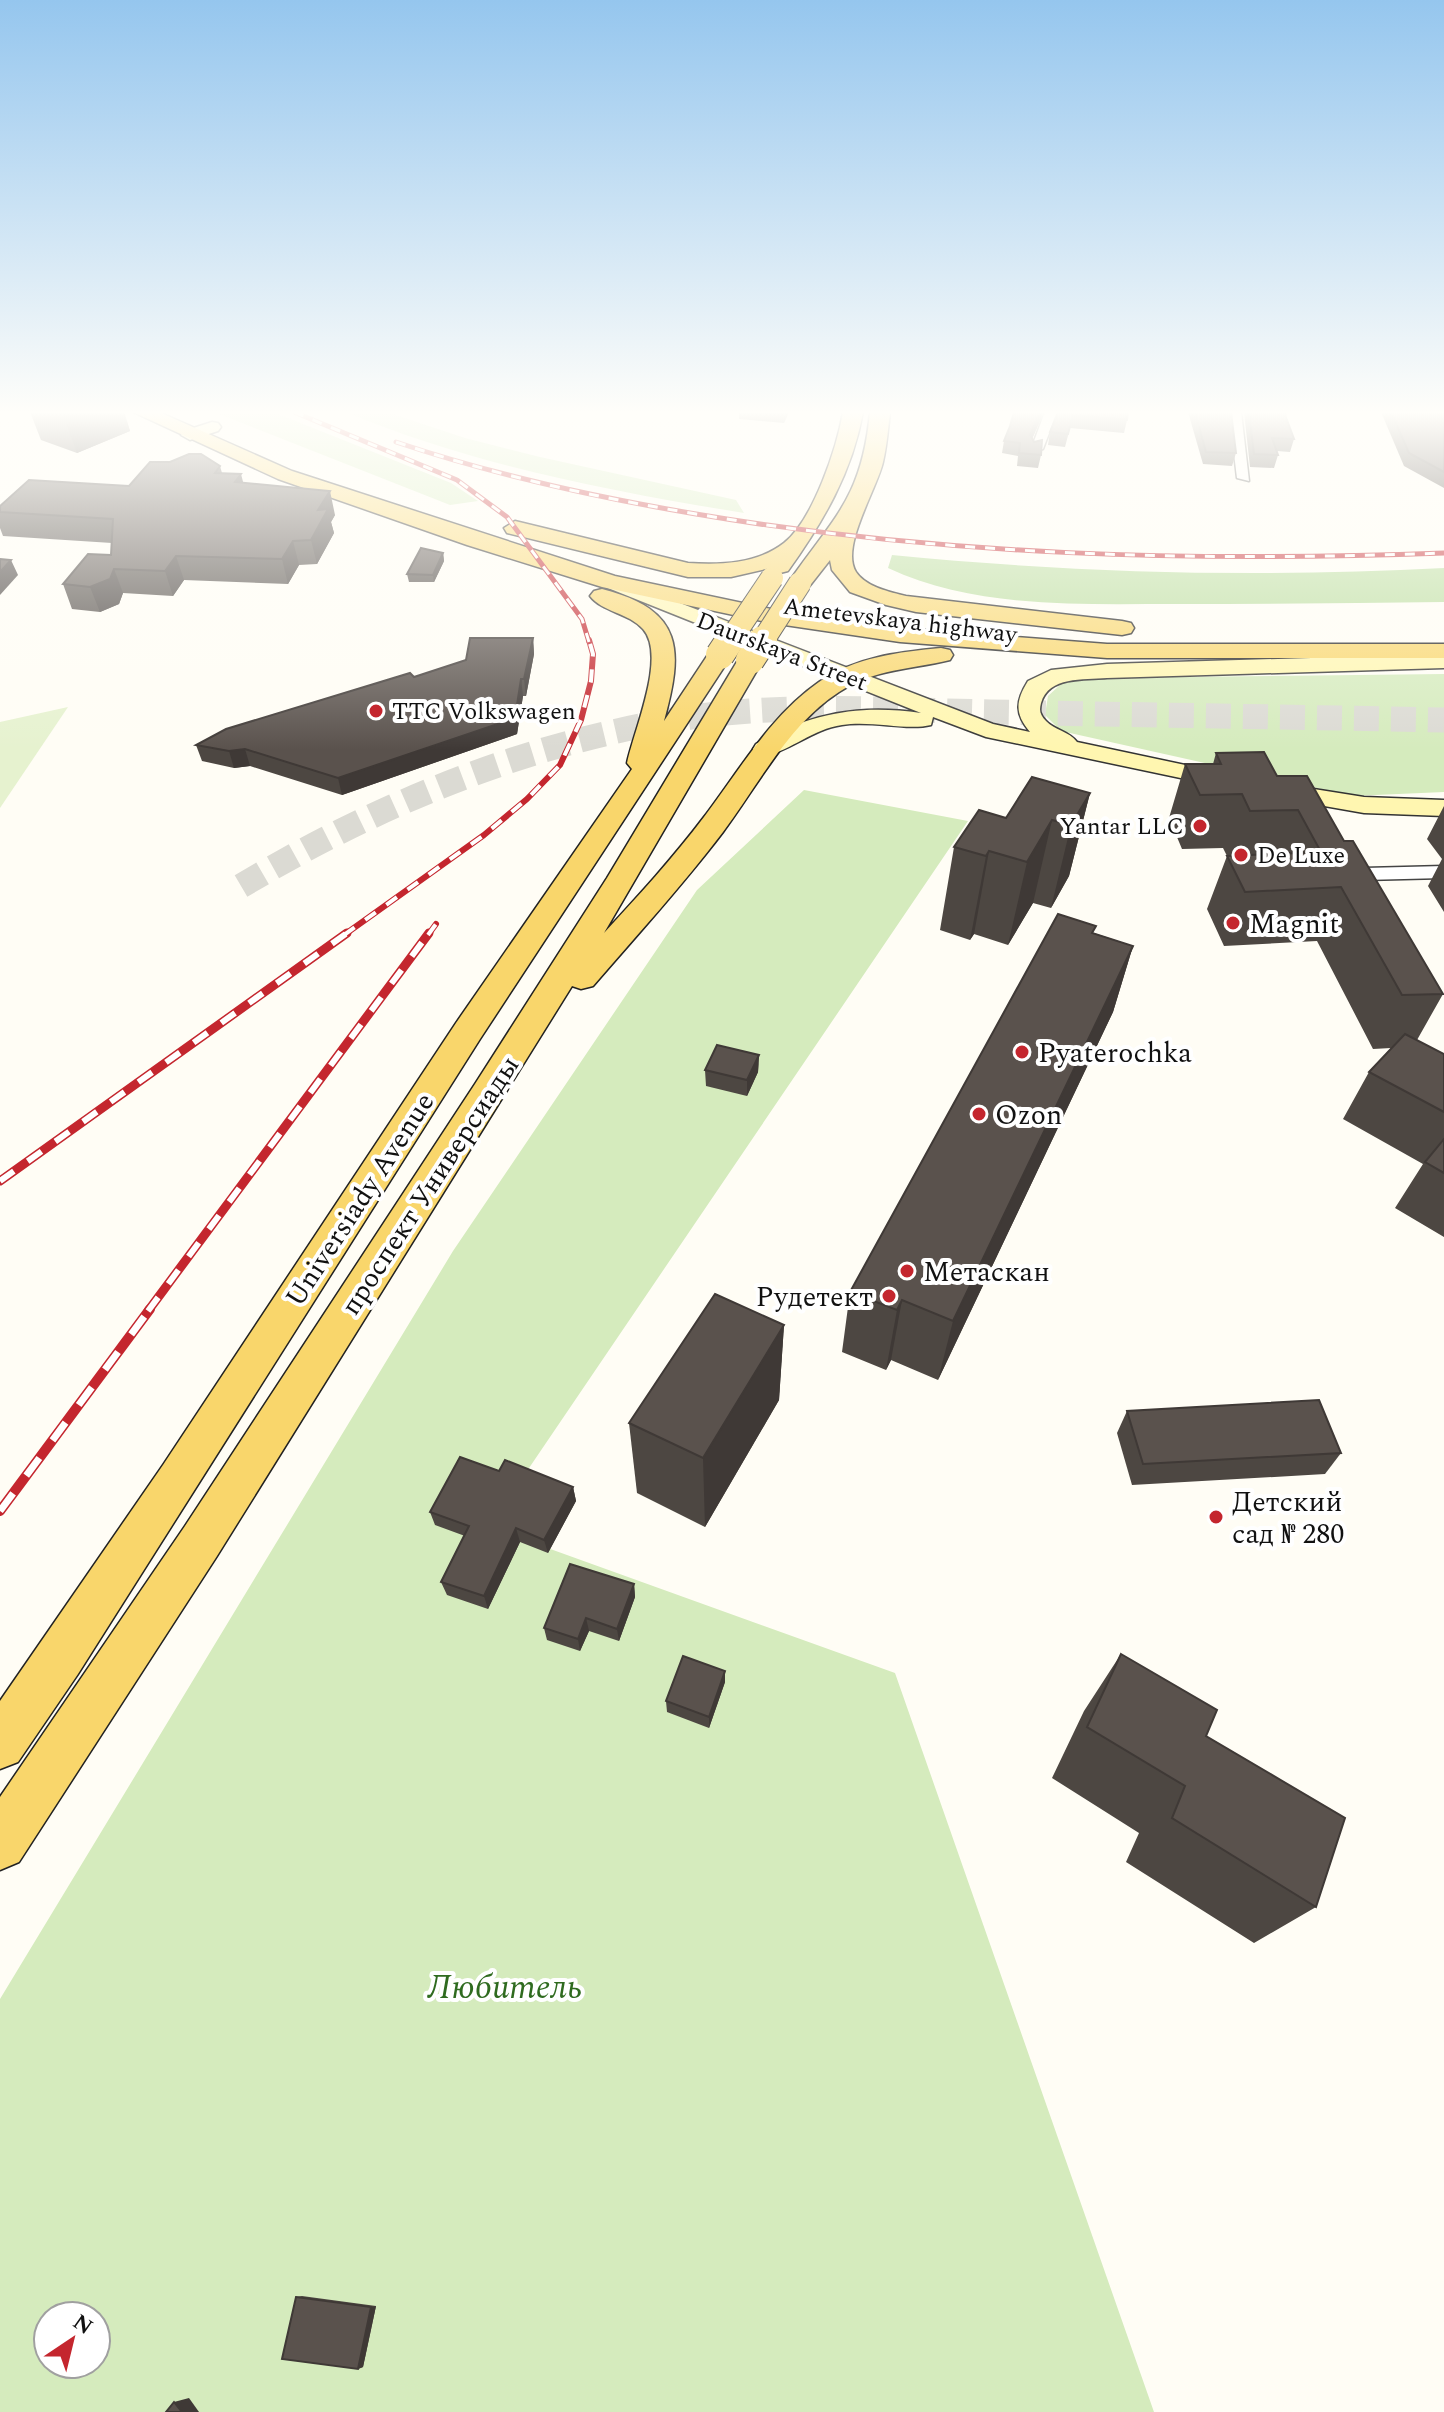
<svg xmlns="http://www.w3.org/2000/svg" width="1444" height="2412" viewBox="0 0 1444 2412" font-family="Spectral,serif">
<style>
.green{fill:#d5ebbd;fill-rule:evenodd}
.forest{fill:#b9dc9c}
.pitch{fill:#e6f2cf}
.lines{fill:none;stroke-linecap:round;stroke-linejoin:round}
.secondary-tunnel{stroke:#dbdad3;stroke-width:25;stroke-dasharray:25 12;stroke-linecap:butt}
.street-casing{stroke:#444;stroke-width:3}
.secondary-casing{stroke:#333;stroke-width:3}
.primary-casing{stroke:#222;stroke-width:3}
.street{fill:#fff;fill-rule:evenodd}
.secondary{fill:#fff6b0;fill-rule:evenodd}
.primary{fill:#f9d66b;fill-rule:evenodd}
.rail-far3-casing{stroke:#c4262e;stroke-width:5}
.rail-far2-casing{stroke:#c4262e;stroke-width:6}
.rail-far1-casing{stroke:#c4262e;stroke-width:9}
.rail-casing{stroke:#c4262e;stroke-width:10}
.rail-far3{stroke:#fff;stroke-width:3;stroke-dasharray:10;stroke-linecap:butt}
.rail-far2{stroke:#fff;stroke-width:4;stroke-dasharray:13;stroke-linecap:butt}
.rail-far1{stroke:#fff;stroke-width:6;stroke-dasharray:17;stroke-linecap:butt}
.rail{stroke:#fff;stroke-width:7;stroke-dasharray:22;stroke-linecap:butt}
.primary-bridge-far1-casing{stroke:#222;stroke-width:24;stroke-linecap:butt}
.primary-bridge-casing{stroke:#222;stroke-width:30;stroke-linecap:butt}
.primary-bridge-far1{stroke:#f9d66b;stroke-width:22}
.primary-bridge{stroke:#f9d66b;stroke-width:28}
.wall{fill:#4d4742}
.shaded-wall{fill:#3f3936}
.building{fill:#5a524d;stroke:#3f3936;stroke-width:2}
.poi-dot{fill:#c4262e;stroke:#fff;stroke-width:3}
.labels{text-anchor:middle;stroke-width:8;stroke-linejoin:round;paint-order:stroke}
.far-street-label{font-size:24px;fill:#111;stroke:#fff}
.far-poi-label{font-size:24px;fill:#111;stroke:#fff;text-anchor:start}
.poi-label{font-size:28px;fill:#111;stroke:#fff;text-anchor:start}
.street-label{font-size:28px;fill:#111;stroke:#fff}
.near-park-label{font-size:34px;font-style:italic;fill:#2f6b1f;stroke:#fff}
</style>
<rect width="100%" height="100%" fill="#fffdf5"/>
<g class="green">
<polygon points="214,412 273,412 451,483 478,501 450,505"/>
<path d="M346 412H387L465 438 540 457 736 500 744 513C610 491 472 465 346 412Z"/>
<polygon points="1444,674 1444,792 1353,796 1061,731 1045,715 1048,696 1061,684 1079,678"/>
<path d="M804 790 968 821 489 1527 895 1673 1154 2412H0V1999L453 1251 697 890ZM48 2316H96V2364H48Z"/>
</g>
<path class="forest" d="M892 555C1076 573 1259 578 1444 568V602C1355 603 1265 604 1176 604 1080 604 976 609 888 568Z"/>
<polygon class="pitch" points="68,707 0,808 0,722"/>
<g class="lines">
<path class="secondary-tunnel" d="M241 886C380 803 531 741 692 717 790 703 891 710 990 712 1141 715 1293 717 1444 720"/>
<defs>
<g id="street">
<polygon points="1045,412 1057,412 1043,449 1033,452 1031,449"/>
<polygon points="1229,412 1241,412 1249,481 1237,478"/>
<polygon points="1444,866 1444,878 1364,880 1354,874 1364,868"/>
</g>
<g id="secondary">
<polygon points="212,422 218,423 221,427 218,431 190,440 181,435 184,431"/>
<path d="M610 576 993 724 1030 732C1015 714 1015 702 1028 681L1051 670 1107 664 1444 654V668L1107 678C1083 680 1049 676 1041 703 1039 711 1040 715 1046 721 1054 730 1069 731 1077 742L1237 776 1240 781 1237 786 1228 788 986 737 933 717 931 725C907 731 871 720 842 725 813 729 792 750 765 756L756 754 753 749 756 744C810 713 860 704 921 713L603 586 600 582 603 578Z"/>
<polygon points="1276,783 1364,797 1444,800 1444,816 1364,813 1267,796 1263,791 1267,786"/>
</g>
<g id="primary">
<polygon points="133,412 159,412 292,471 615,576 771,609 900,628 1107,644 1444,644 1444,658 1107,658 900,642 771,623 602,587 467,545 278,479"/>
<path d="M843 412H863C852 473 823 522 788 571L780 573 770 568 731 577H688L507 533 504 528 515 521 688 563C721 565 757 564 784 543 813 520 837 448 843 412Z"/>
<path d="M870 412H890C888 429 887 445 883 462 877 489 840 547 856 572 866 587 890 592 906 596L1122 621 1131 623 1134 628 1131 633 1122 635 916 612 886 605 850 592 832 570 830 560 808 588H792L788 583C834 517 862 498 870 412Z"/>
<path d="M602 589C685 610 683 651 664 721L711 650H729L732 655 480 1039 78 1674 18 1762 0 1769V1701L163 1465 456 1023 632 769 627 763C634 730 667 656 643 629 629 613 602 612 590 596L594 591Z"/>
<path d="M941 648 950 650 953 655 950 660C909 670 877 668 839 692 789 724 758 785 723 832 682 886 637 935 593 986L581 989 572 986 217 1556 19 1862 0 1870V1797L185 1526 475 1084 607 878 741 655H759L763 660 604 933C639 895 673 858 704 817 739 771 770 716 819 682 855 657 899 652 941 648Z"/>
</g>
</defs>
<use href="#street" class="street-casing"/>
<use href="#secondary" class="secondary-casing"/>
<use href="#primary" class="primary-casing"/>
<use href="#street" class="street"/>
<use href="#secondary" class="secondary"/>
<use href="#primary" class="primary"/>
<defs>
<g id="rail-far3">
<polyline points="294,412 457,480 507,517 582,619 589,642"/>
<path d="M396 442C494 475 594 497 696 514 944 556 1193 562 1444 553"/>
</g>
<g id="rail-far2">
<polyline points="344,935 484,835 527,799 560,765 581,720 591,681 593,654 589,640"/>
<polyline points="428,935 436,924"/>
</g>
<g id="rail-far1">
<polyline points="0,1181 347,933"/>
<polyline points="148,1311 429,933"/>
</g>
<polyline id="rail" points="0,1511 150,1309"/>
</defs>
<use href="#rail-far3" class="rail-far3-casing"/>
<use href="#rail-far2" class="rail-far2-casing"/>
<use href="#rail-far1" class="rail-far1-casing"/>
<use href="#rail" class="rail-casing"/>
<use href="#rail-far3" class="rail-far3"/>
<use href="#rail-far2" class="rail-far2"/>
<use href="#rail-far1" class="rail-far1"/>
<use href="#rail" class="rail"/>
<defs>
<g id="primary-bridge-far1">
<polyline points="729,642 772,578"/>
<polyline points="762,642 800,583"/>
</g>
<g id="primary-bridge">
<polyline points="720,655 730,640"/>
<polyline points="750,660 763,640"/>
</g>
</defs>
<use href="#primary-bridge-far1" class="primary-bridge-far1-casing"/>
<use href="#primary-bridge" class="primary-bridge-casing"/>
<use href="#primary-bridge-far1" class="primary-bridge-far1"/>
<use href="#primary-bridge" class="primary-bridge"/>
</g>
<g class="wall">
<polygon points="30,412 124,412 130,431 77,453 41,440"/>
<polygon points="739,412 789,412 784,423 739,419"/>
<polygon points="1014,412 1044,412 1032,439 1041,455 1038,468 1017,466 1018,456 1002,453 1004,441 1010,426"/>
<polygon points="1058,412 1127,420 1124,433 1070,428 1065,447 1048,445 1050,432"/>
<polygon points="1188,412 1231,412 1236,453 1232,466 1203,464"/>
<polygon points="1244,412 1284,412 1294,439 1290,452 1277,451 1278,455 1274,468 1250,467"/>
<polygon points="1381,412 1444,412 1444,488 1404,466"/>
<polygon points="220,466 222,473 243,483 335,515 331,522 334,533 317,564 299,565 288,584 184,580 173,596 123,593 119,604 100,612 72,609 63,584 111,555 112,543 3,536 0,528 0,506 129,486"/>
<polygon points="443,553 444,561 434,582 409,582 407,574"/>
<polygon points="533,638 534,654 526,696 523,696 517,734 342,795 250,766 234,768 202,761 196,745 414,677"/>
<polygon points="1216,753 1277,776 1344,841 1443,994 1417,1040 1444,1054 1444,1237 1395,1208 1423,1164 1343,1119 1369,1072 1391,1048 1373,1049 1317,941 1224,946 1207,909 1227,856 1223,848 1182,849 1169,818 1185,764 1213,764"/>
<polygon points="1090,793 1069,876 1051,908 1033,903 1008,945 974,934 970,940 940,930 954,847 1006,818"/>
<polygon points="1444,806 1444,912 1428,886 1442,859 1427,839"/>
<polygon points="1094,933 1133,946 1113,1012 938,1380 891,1360 886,1370 842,1352 850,1292"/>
<polygon points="759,1055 758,1072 747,1096 706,1086 705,1070"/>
<polygon points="784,1325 779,1400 705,1527 637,1493 629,1423"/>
<polygon points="1127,1411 1341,1453 1325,1474 1132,1485 1117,1433"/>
<polygon points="499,1471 573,1487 576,1501 548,1553 520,1542 488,1609 447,1595 441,1582 465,1536 435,1525 430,1512"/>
<polygon points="634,1584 635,1597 619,1641 589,1631 580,1651 547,1640 544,1628"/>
<polygon points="1121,1654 1206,1736 1316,1907 1254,1943 1126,1862 1139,1833 1052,1778 1084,1711"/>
<polygon points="725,1671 725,1682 709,1728 667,1712 666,1701"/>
<polygon points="302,2296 376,2306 363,2367 358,2369 296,2297"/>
</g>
<g class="shaded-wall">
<polygon points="62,412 124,412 130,431 77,453"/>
<polygon points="785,412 789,412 784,423"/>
<polygon points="1040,412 1044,412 1028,448 1030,435"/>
<polygon points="241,474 247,497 235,482"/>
<polygon points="330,491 335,515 331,522 334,533 317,564 311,540 318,510"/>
<polygon points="293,541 299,565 288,584 282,559"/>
<polygon points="443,553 444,561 434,582 433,575"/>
<polygon points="176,556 184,580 173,596 165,571"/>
<polygon points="11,560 18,575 0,595 0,572"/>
<polygon points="114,569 123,593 119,604 100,612 90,587"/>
<polygon points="533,638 534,654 526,696 524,679"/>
<polygon points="521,679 523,696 517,734 342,795 338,778"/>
<polygon points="245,749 250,766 234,768 229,751"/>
<polygon points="1090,793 1069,876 1051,908 1071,825"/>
<polygon points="1052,820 1033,903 1008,945 1027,862"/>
<polygon points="989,851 974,934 970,940 986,856"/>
<polygon points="1133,946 1113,1012 938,1380 953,1321"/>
<polygon points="759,1055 758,1072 747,1096 747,1080"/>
<polygon points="902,1300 891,1360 886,1370 897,1310"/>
<polygon points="784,1325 779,1400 705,1527 703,1458"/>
<polygon points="573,1487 576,1501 548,1553 544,1540"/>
<polygon points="516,1528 520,1542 488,1609 484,1596"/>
<polygon points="634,1584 635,1597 619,1641 617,1629"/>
<polygon points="586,1618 589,1631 580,1651 578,1639"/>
<polygon points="725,1671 725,1682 709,1728 709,1717"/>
<polygon points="376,2306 363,2367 358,2369 371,2307"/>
<polygon points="189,2398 199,2412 182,2412 174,2402"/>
</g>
<g class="building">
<polygon points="1014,412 1040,412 1030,435 1034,442 1042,440 1041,455 1019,453 1020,443 1004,441 1010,426"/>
<polygon points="1058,412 1128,412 1127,420 1073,415 1068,434 1050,432"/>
<polygon points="1195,412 1231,412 1236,453 1206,452"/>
<polygon points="1249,412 1284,412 1294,439 1272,438 1278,455 1254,454"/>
<polygon points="1391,412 1444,412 1444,472 1409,453"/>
<polygon points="189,454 201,454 220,466 215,473 241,474 235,482 330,491 318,510 328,509 311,540 293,541 282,559 176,556 165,571 114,569 110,579 90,587 63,584 88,554 111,555 113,519 0,512 0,506 29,480 129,486 150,462 170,462"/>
<polygon points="421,548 443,553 433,575 407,574"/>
<polygon points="0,559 11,560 0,572"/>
<polygon points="470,638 533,638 524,679 521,679 515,718 338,778 245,749 229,751 196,745 226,729 410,673 414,677 466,660"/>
<polygon points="1264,752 1277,776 1307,776 1344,841 1353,841 1443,994 1402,995 1341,887 1245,892 1227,856 1321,852 1298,810 1250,811 1242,794 1200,795 1185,764 1221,764 1216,753"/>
<polygon points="1032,777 1090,793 1071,825 1052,820 1027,862 989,851 986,856 954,847 979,810 1006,818"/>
<polygon points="1058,914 1096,926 1092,933 1133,946 953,1321 902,1300 897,1310 850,1292"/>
<polygon points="1405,1034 1444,1054 1444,1112 1369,1072"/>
<polygon points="717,1045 759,1055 747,1080 705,1070"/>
<polygon points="1444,1139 1444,1173 1425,1162"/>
<polygon points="715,1294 784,1325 703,1458 629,1423"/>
<polygon points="1319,1400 1341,1453 1143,1464 1127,1411"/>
<polygon points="460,1457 499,1471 505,1460 573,1487 544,1540 516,1528 484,1596 441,1582 469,1526 430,1512"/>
<polygon points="570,1564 634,1584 617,1629 586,1618 578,1639 544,1628"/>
<polygon points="1121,1654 1217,1710 1206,1736 1345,1818 1316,1907 1172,1818 1185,1786 1087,1727"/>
<polygon points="683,1656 725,1671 709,1717 666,1701"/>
<polygon points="296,2297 371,2307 358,2369 282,2359"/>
<polygon points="174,2402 182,2412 166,2412"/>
</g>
<linearGradient id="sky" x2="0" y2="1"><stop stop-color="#95c6ee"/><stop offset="0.55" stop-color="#fffefa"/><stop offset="1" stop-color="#fffefa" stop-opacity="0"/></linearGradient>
<rect width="1444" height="750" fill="url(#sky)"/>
<g class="poi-dot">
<circle cx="376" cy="711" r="8"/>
<circle cx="1200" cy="826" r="8"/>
<circle cx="1241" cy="855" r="8"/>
<circle cx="1233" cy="923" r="8"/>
<circle cx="1022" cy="1052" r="8"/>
<circle cx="979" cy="1114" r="8"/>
<circle cx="907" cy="1271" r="8"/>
<circle cx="889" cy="1296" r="8"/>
<circle cx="1216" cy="1517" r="8"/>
</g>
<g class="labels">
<g class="far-street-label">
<text transform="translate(900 620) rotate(7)" y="8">Ametevskaya highway</text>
<text transform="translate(782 651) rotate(21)" y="8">Daurskaya Street</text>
</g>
<g class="far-poi-label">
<text x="392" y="719">ТТС Volkswagen</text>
<text x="1184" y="834" text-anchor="end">Yantar LLC</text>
<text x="1257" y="863">De Luxe</text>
</g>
<g class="poi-label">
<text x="1249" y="933">Magnit</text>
<text x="1038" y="1062">Pyaterochka</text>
<text x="995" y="1124">Ozon</text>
<text x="923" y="1281">Метаскан</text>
<text x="873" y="1306" text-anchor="end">Рудетект</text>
<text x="1232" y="1511">Детский<tspan x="1232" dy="32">сад № 280</tspan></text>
</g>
<g class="street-label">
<text transform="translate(429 1185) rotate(-57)" y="10">проспект Универсиады</text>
<text transform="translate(359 1199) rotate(-57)" y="10">Universiady Avenue</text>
</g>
<g class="near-park-label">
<text x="505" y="1998">Любитель</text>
</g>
</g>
<g transform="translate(72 2340) rotate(35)"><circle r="38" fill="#ffffff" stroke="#a0a0a0" stroke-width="2"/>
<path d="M0-6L14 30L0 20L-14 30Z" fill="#c4262e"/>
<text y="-12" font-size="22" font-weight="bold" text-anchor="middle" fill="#111111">N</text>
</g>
</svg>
